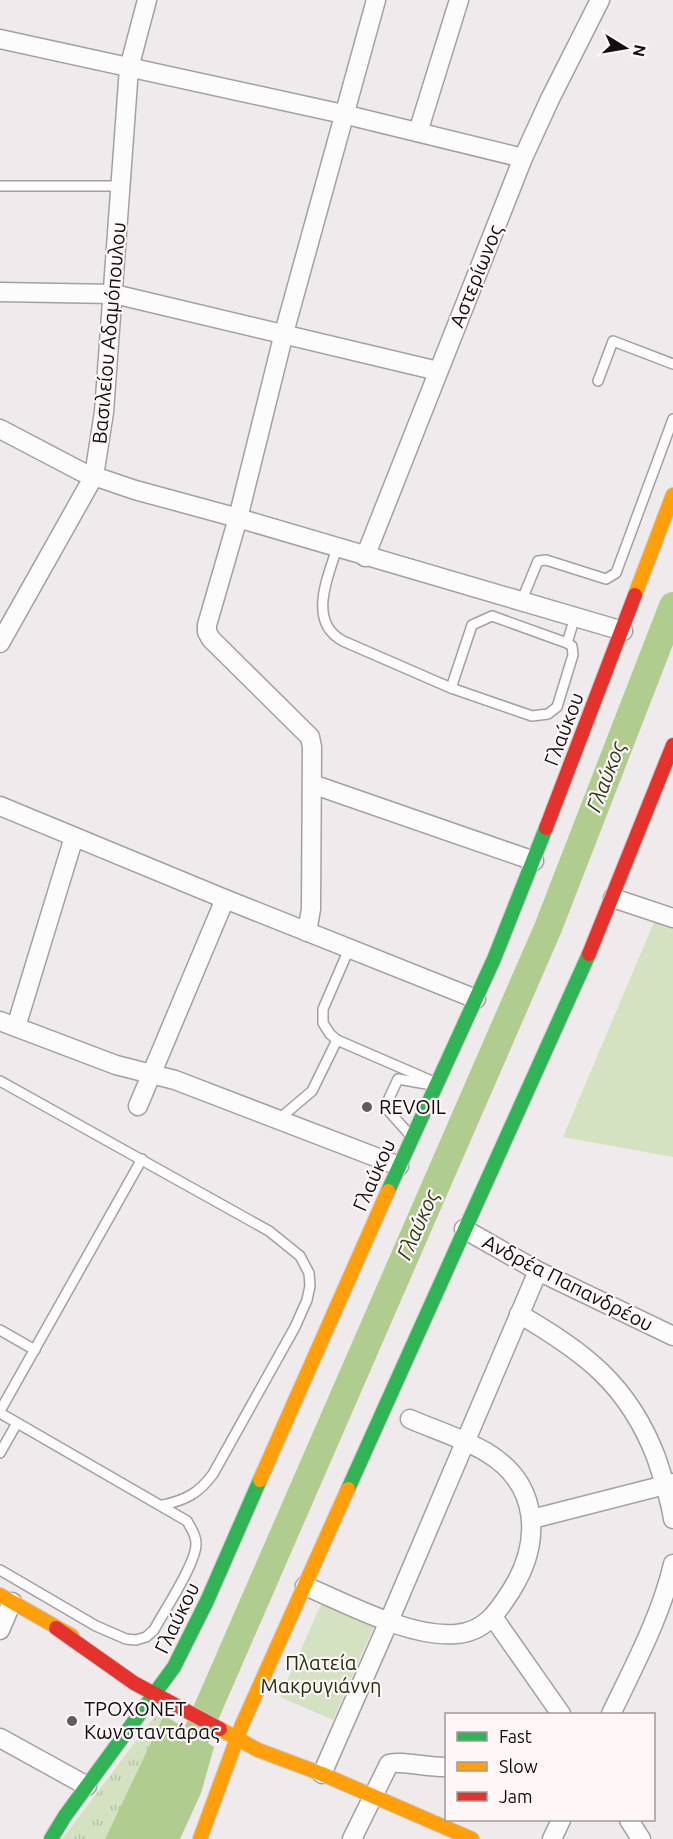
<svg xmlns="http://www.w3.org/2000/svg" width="673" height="1839" viewBox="0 0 673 1839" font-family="Ubuntu,sans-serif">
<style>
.grass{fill:url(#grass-tufts)}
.park{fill:#d4e2c2}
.water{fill:#b1cc8f}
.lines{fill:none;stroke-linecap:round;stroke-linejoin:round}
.river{stroke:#b1cc8f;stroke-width:28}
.lane-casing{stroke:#a4a0a1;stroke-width:12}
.street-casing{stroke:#a4a0a1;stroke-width:21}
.fast-casing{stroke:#cac8c8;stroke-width:16}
.slow-casing{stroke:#cac8c8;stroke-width:16}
.jam-casing{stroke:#cac8c8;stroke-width:16}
.lane{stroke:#fdfcfc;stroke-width:9}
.street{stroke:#fdfcfc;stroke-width:18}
.fast{stroke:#30b455;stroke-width:14}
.slow{stroke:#ff9f0a;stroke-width:14}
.jam{stroke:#e5322d;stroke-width:14}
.poi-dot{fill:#5f5c5d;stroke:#fef6f7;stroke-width:2}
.labels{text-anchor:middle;stroke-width:4.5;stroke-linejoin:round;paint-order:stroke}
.street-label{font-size:20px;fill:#120f10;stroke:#fef6f7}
.poi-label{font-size:20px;fill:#120f10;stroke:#fef6f7;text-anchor:start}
.park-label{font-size:20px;fill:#20300c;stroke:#fef6f7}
.water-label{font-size:21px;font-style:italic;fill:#2a3b16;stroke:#fef6f7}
</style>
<defs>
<pattern id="grass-tufts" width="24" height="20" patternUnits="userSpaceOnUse" patternTransform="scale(1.5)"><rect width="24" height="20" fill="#d4e2c2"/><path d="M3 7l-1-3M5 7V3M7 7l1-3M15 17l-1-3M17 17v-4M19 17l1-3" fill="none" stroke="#b5c1a6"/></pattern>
</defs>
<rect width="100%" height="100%" fill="#efeaeb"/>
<polygon class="grass" points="164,1715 105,1839 62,1839 151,1721 157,1716"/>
<g class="park">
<polygon points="655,920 673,926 673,1157 563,1137"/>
<polygon points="322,1602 374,1626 333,1720 280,1697"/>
</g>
<polygon class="water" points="164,1715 214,1747 201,1793 180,1839 105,1839"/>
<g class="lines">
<polyline class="river" points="151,1839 548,928 673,606"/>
<defs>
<g id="lane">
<polyline points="0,186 122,186"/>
<polyline points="598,381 613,341 673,364"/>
<path d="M337 548C328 577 307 622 343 641L451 688"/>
<polyline points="521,602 538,561 546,560 606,579 616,573 673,419"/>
<polygon points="492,616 567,643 572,646 573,655 557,707 548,714 532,716 451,688 472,625"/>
<polyline points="567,643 575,617"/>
<polyline points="349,949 323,1009 323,1023 330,1034 337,1040 434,1082"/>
<path d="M0 1081 269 1231 300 1256 309 1273 310 1286 307 1300 295 1327 213 1474C199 1493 186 1500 163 1505"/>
<polyline points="279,1119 312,1091 337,1040"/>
<polyline points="410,1135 385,1107 398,1079 432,1085"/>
<polyline points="0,1330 35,1350"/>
<polyline points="0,1411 142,1159"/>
<path d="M0 1413 187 1521C191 1528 196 1535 196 1543 197 1562 164 1611 154 1630L146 1637 136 1640 126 1639 96 1626 0 1570"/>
<polyline points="0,1453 17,1423"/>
</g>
<g id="street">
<polyline points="0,39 343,114 523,158"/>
<polyline points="418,132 459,0"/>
<polyline points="0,292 114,294 438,371"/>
<polyline points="0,429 82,472 135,490 238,518 623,631"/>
<polyline points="365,557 523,158 550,99 600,0"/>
<polyline points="0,643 94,476 104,412 129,68 147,0"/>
<polyline points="312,784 534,861"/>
<polyline points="0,806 225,899 476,999"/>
<polyline points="613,898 673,918"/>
<polyline points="307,932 311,909 312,747 310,737 211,639 207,632 207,625 238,518 284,333 376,0"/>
<polyline points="0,1021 116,1065 175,1080 399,1166"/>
<polyline points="16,1027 74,837"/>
<polyline points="138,1106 225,899"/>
<polyline points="464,1229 538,1271 673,1336"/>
<path d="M519 1314C584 1352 628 1384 656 1457 663 1478 670 1498 673 1519"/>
<polyline points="532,1519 673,1483"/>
<path d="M305 1586C348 1604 410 1638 456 1634 484 1632 497 1613 511 1591 542 1542 540 1484 486 1452 462 1438 435 1430 410 1419"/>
<polyline points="493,1617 561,1714"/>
<polyline points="0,1630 12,1602"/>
<path d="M611 1714C634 1666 661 1616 673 1564"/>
<polyline points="0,1738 87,1786"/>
<polyline points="322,1774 389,1621 538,1271"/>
<polyline points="629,1820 641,1839"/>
<path d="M352 1839 389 1764C397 1760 432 1768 446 1767"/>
<polyline points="552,1839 561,1820"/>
</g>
<g id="fast">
<polyline points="388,1191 494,959 546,828"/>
<polyline points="348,1489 589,954"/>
<polyline points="51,1839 65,1816 174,1667 207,1601 260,1480"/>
</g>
<g id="slow">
<polyline points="635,595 673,495"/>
<polyline points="260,1480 388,1191"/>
<polyline points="0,1595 72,1636"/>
<polyline points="220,1729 258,1750 322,1774 472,1839"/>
<polyline points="200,1839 242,1725 348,1489"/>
</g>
<g id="jam">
<polyline points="546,828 635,595"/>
<polyline points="589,954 673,745"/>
<polyline points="56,1628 134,1683 220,1729"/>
</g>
</defs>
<use href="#lane" class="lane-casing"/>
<use href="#street" class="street-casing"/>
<use href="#fast" class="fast-casing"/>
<use href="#slow" class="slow-casing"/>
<use href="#jam" class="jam-casing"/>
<use href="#lane" class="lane"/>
<use href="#street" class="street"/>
<use href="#fast" class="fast"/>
<use href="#slow" class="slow"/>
<use href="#jam" class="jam"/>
</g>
<g class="poi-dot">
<circle cx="367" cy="1107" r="6"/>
<circle cx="72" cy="1721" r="6"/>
</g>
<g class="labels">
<g class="street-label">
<text transform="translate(476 276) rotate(-68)" y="7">Αστερίωνος</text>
<text transform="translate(109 333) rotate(-85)" y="7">Βασιλείου Αδαμόπουλου</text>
<text transform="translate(564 729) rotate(-69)" y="7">Γλαύκου</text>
<text transform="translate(374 1175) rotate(-66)" y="7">Γλαύκου</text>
<text transform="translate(568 1283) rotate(27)" y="7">Ανδρέα Παπανδρέου</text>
<text transform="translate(177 1618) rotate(-64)" y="7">Γλαύκου</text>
</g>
<g class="poi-label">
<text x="379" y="1114">REVOIL</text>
<text x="84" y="1716">ΤΡΟΧΟΝΕΤ<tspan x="84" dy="23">Κωνσταντάρας</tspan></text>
</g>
<g class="park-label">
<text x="321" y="1670">Πλατεία<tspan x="321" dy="23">Μακρυγιάννη</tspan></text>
</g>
<g class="water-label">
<text transform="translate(606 777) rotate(-69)" y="7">Γλαύκος</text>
<text transform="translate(418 1225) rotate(-66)" y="7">Γλαύκος</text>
</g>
</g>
<rect x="445" y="1713" width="210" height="108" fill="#fef6f7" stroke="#a09a9b" stroke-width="1.5"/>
<rect x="457" y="1732" width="30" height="9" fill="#30b455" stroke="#a09a9b" stroke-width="1.5"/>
<text x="499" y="1743" font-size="18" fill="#120f10">Fast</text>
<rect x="457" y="1762" width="30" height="9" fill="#ff9f0a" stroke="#a09a9b" stroke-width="1.5"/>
<text x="499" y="1773" font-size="18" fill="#120f10">Slow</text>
<rect x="457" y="1792" width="30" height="9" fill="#e5322d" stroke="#a09a9b" stroke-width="1.5"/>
<text x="499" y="1803" font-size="18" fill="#120f10">Jam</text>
<g transform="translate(625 48) rotate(101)" stroke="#fef6f7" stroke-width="4.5" paint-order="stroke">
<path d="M0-4.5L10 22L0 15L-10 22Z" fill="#120f10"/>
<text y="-9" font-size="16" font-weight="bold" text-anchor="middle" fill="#120f10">N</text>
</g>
</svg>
